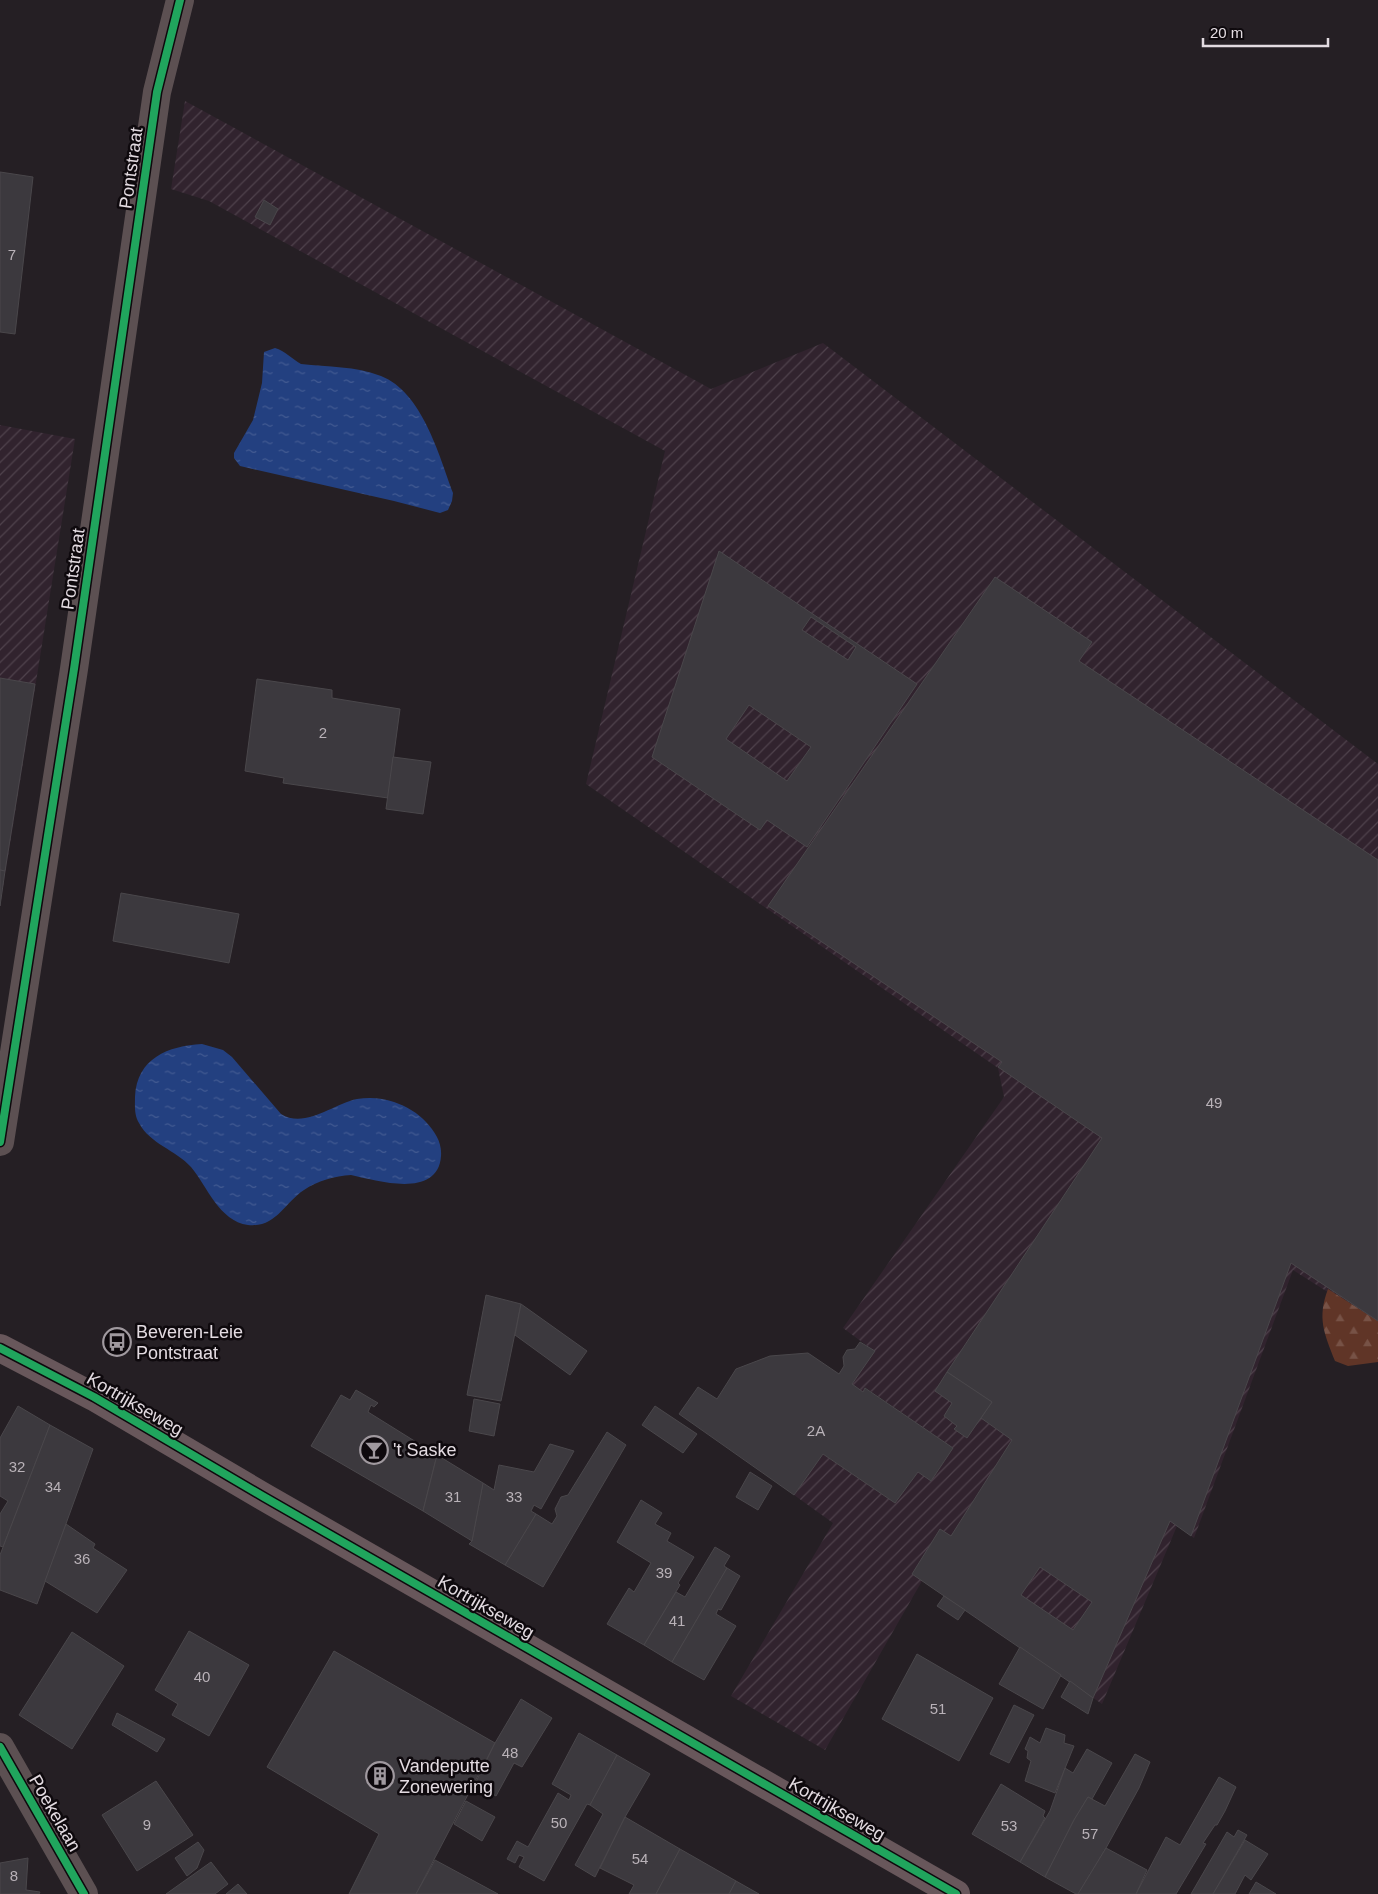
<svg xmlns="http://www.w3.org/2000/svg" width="1378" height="1894" viewBox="0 0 1378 1894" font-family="Arial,sans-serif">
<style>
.industrial{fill:url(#industrial-furrows)}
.forest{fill:url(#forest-firs)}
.water{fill:url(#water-ripples)}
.building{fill:#3c393e;stroke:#4a474b;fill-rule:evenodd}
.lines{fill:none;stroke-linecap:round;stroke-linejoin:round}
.minor{stroke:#5c5052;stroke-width:28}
.primary{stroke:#68575b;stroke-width:28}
.cycleway-casing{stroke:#0e090d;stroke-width:11}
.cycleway{stroke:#20a55d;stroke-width:8}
.labels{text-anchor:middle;stroke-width:5;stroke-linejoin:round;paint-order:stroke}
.number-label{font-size:15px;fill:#b9b2b8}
.street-label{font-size:18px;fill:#e3dbe1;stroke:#0e090d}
.poi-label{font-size:18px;fill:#e3dbe1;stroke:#0e090d;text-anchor:start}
</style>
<defs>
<pattern id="industrial-furrows" width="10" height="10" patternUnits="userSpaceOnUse" patternTransform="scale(1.25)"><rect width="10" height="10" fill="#31232e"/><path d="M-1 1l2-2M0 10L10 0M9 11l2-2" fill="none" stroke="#4f424c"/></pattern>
<pattern id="forest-firs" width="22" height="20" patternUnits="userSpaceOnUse" patternTransform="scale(1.25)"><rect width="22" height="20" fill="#603527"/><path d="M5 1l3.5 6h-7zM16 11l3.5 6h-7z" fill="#775246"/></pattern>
<pattern id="water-ripples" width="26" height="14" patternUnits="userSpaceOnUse" patternTransform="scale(1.25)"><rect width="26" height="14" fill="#234080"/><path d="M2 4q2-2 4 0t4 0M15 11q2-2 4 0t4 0" fill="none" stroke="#435b92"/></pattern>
</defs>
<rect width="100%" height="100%" fill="#251f24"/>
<g class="industrial">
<polygon points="185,101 711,389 823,343 1378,764 1378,1324 1293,1270 1194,1538 1177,1526 1102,1704 922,1581 825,1750 731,1696 833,1523 794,1495 823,1454 895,1503 918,1472 931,1481 953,1448 866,1388 863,1392 852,1384 874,1351 843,1328 1004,1097 998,1068 586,784 665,451 209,201 171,189"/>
<polygon points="0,425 75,439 0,906"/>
</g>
<path class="forest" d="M1328 1289 1378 1321V1362L1348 1366 1335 1361C1324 1333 1317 1318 1328 1289Z"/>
<g class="water">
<path d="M275 348C285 351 292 359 301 364 328 367 355 366 381 376 422 392 439 455 453 493L452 501 448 510 440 513 394 501 240 466 234 458V453L253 420 262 383 264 352Z"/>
<path d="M202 1044 223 1050 232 1057 281 1114C305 1129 333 1104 357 1099 370 1097 382 1098 394 1102 406 1106 418 1113 426 1122 435 1132 442 1142 441 1156 438 1199 378 1181 351 1175 335 1176 317 1181 304 1190 284 1203 276 1228 248 1225 219 1221 207 1186 191 1167 176 1150 150 1144 139 1123 134 1115 135 1105 135 1097 137 1058 168 1046 202 1044Z"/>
</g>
<g class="building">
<polygon points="0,172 33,177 15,334 0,332"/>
<polygon points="264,200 278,209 270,225 255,217"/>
<path d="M719 551 917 684 807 847 767 820 760 830 652 757ZM811 617 856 647 848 660 802 630ZM749 705 811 747 787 781 726 739Z"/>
<path d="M995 577 1092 642 1079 661 1378 860V1321L1291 1263 1191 1536 1170 1521 1093 1698 912 1574 940 1529 951 1536 1012 1440 981 1418 992 1402 947 1372 1102 1138 998 1067 1002 1062 768 906ZM1040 1567 1092 1602 1073 1630 1021 1595Z"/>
<polygon points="0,678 35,684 5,871 0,870"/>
<polygon points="257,679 332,690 332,698 400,709 388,798 283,783 284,778 245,771"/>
<polygon points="393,757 431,762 423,814 386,809"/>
<polygon points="0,870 5,871 0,906"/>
<polygon points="121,893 239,914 229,963 113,941"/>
<polygon points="486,1295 521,1304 501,1401 467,1395"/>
<polygon points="521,1304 587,1351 570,1375 515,1335"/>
<polygon points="860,1342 875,1351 852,1384 863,1392 865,1388 953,1448 931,1481 918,1472 895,1503 823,1454 794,1495 679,1414 698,1387 717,1399 736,1369 770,1356 808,1353 839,1374 844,1366 843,1357 847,1350 855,1349"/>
<polygon points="947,1372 992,1402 967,1438 954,1429 957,1426 944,1416 952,1403 935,1391"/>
<polygon points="356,1390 378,1403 374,1407 371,1405 368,1412 437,1455 423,1511 311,1446 341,1395 350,1400"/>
<polygon points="474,1399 500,1404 494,1436 469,1431"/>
<polygon points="18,1406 50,1425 3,1547 0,1546 0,1514 8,1501 0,1496 0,1438"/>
<polygon points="655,1406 697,1434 683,1453 642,1425"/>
<polygon points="50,1425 93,1449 37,1604 0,1590 0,1555"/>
<polygon points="607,1432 626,1445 543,1587 505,1565 536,1514 552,1524 557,1516 555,1509 561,1497 568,1495"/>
<polygon points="550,1444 574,1451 541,1509 534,1505 531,1511 536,1514 505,1565 469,1544 472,1541 483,1483 494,1490 499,1465 534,1472"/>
<polygon points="437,1455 483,1483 472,1541 423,1511"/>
<polygon points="750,1472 772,1486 758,1510 736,1497"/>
<polygon points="641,1500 662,1513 655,1524 671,1533 667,1541 694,1557 678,1583 680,1585 644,1645 607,1624 629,1588 634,1592 651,1563 617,1542"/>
<polygon points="66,1524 95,1544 93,1548 127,1570 97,1613 45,1581"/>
<polygon points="715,1547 730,1556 724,1566 727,1568 672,1662 644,1645 676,1592 685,1597"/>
<polygon points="727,1568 740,1576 721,1610 718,1609 716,1614 736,1626 704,1680 672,1662"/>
<polygon points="944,1596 965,1610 958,1620 937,1606"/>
<polygon points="189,1631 249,1665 209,1736 172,1715 178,1704 155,1690"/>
<polygon points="72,1632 124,1666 72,1749 19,1715"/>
<polygon points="1020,1647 1061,1675 1043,1709 999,1684"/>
<polygon points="334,1651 495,1743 416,1894 349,1894 379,1834 267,1767"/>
<polygon points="917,1654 993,1698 959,1761 882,1719"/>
<polygon points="1070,1681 1093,1698 1088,1714 1061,1697"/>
<polygon points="521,1699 552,1718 522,1767 514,1763 496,1796 475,1784 495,1743"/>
<polygon points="1014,1705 1034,1715 1009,1763 990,1754"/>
<polygon points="117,1713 165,1739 157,1752 112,1725"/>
<polygon points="1046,1728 1065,1735 1064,1743 1074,1746 1055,1793 1025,1781 1031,1761 1027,1758 1028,1751 1025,1749 1030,1737 1040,1743"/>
<polygon points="579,1733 617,1755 590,1805 587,1804 544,1881 519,1867 524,1857 519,1855 515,1863 507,1859 517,1841 528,1847 558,1793 569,1800 571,1795 552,1784"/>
<polygon points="1087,1749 1112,1763 1092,1799 1088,1797 1074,1820 1045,1877 1020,1862 1050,1811 1065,1768 1073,1773"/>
<polygon points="1135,1754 1150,1762 1139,1788 1106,1848 1078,1894 1076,1894 1045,1877 1074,1820 1088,1797 1105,1806"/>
<polygon points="617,1755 650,1774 625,1817 595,1877 575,1865 603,1814 590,1805"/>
<polygon points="1219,1777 1236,1787 1225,1811 1217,1825 1215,1825 1203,1843 1206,1844 1176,1894 1136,1894 1166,1837 1180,1845"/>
<polygon points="156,1781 193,1835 137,1871 102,1815"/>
<polygon points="1001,1784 1045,1811 1043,1816 1045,1818 1020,1862 972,1834"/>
<polygon points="466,1801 495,1817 482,1841 454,1824"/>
<polygon points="625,1817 680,1849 656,1894 629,1894 634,1885 600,1868"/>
<polygon points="1238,1830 1247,1835 1213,1894 1191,1894 1227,1832 1234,1837"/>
<polygon points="1245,1840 1268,1854 1251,1880 1245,1875 1235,1894 1213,1894"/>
<polygon points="198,1842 204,1850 197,1868 187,1876 175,1858"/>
<polygon points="1106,1848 1147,1870 1136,1894 1078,1894"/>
<polygon points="680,1849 736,1881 729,1894 656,1894"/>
<polygon points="28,1858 26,1890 40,1892 39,1894 0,1894 0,1863"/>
<polygon points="435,1860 498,1894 416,1894"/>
<polygon points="211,1862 228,1884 215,1894 166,1894"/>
<polygon points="736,1881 759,1894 729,1894"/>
<polygon points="1256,1882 1276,1894 1249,1894"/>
<polygon points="238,1884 247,1894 226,1894"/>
</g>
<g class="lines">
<g class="minor">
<polyline points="0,1142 74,669 157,92 180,0"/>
<polyline points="0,1747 84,1894"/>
</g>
<polyline class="primary" points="0,1348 94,1397 264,1497 956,1894"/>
<defs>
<g id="cycleway">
<polyline points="0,1142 74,669 157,92 180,0"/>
<polyline points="0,1348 94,1397 264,1497 956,1894"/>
<polyline points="0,1747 84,1894"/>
</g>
</defs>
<use href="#cycleway" class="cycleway-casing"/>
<use href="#cycleway" class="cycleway"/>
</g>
<defs>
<symbol id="bus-ring" viewBox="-11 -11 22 22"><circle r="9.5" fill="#0e090d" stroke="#a0999f" stroke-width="1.5"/><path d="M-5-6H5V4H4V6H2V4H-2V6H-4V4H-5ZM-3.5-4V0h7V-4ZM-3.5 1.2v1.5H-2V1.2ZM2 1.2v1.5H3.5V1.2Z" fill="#a0999f"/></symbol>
<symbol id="bar-ring" viewBox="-11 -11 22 22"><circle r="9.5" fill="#0e090d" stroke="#a0999f" stroke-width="1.5"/><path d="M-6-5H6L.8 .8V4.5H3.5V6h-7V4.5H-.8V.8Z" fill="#a0999f"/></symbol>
<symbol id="building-ring" viewBox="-11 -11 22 22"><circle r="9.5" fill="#0e090d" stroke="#a0999f" stroke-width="1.5"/><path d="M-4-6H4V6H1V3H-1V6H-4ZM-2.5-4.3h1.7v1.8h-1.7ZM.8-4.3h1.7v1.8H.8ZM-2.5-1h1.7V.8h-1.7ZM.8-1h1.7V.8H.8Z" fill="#a0999f"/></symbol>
</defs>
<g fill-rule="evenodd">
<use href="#bus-ring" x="101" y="1326" width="32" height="32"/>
<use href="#bar-ring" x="358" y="1434" width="32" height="32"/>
<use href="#building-ring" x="364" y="1760" width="32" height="32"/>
</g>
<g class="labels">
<g class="number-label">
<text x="12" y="260">7</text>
<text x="323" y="738">2</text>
<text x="1214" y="1108">49</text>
<text x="816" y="1436">2A</text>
<text x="17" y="1472">32</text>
<text x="53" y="1492">34</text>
<text x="453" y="1502">31</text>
<text x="514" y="1502">33</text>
<text x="82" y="1564">36</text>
<text x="664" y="1578">39</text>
<text x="677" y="1626">41</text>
<text x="202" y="1682">40</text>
<text x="938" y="1714">51</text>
<text x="510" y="1758">48</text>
<text x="559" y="1828">50</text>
<text x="147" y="1830">9</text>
<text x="1009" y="1831">53</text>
<text x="1090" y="1839">57</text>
<text x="640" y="1864">54</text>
<text x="14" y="1881">8</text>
</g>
<g class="street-label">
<text transform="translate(131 168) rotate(-82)" y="6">Pontstraat</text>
<text transform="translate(73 569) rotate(-82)" y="6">Pontstraat</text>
<text transform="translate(135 1404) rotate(30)" y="6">Kortrijkseweg</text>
<text transform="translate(486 1607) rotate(30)" y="6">Kortrijkseweg</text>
<text transform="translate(837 1809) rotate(30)" y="6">Kortrijkseweg</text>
<text transform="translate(55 1813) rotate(60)" y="6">Poekelaan</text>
</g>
<g class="poi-label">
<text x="136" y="1338">Beveren-Leie<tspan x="136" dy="21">Pontstraat</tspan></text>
<text x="393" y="1456">'t Saske</text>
<text x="399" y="1772">Vandeputte<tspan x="399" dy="21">Zonewering</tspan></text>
</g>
</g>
<path d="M1203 38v8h125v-8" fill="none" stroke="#e3dbe1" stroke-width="2.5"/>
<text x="1210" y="38" font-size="15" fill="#e3dbe1" stroke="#0e090d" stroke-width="4" paint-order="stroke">20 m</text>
</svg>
